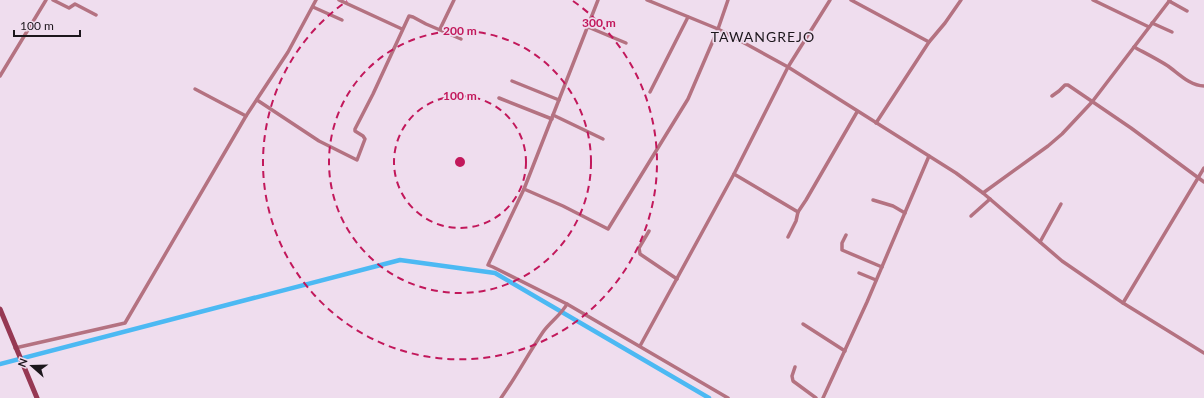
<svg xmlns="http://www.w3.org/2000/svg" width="1204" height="398" viewBox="0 0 1204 398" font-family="Lato,sans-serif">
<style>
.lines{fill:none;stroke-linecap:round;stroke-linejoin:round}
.canal{stroke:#4cb9f3;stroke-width:4.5}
.minor{stroke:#b47281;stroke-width:3.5}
.secondary{stroke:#963853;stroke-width:5}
.ring{fill:none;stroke:#c2185b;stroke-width:2;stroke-dasharray:7 5}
.labels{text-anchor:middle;stroke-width:3.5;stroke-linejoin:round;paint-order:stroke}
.quarter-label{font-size:14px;letter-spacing:1px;fill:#1c161c;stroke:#efddee}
.centre{fill:#c2185b;stroke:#efddee;stroke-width:2}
.ring-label{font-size:12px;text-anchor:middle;font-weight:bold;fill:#c2185b;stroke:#efddee;stroke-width:3.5;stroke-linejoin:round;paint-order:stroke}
</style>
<rect width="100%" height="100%" fill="#efddee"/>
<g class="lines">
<polyline class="canal" points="0,364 400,260 495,273 709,398"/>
<g class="minor">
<polyline points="53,0 69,8 75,4 96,15"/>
<polyline points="339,0 402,29"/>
<polyline points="598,0 524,189 488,265 493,267 567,304 728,398"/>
<polyline points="647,0 718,29 748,45 788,67 956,173 983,193 1062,261 1123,303 1204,353"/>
<polyline points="851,0 929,42"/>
<polyline points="1093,0 1149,27"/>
<polyline points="1169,1 1187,11"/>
<polyline points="313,7 342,20"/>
<polyline points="1152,23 1172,32"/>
<polyline points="588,27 626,43"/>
<polyline points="440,29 454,0"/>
<path d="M1134 47C1145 53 1157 59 1168 66 1178 73 1190 86 1204 86"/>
<polyline points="0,76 46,0"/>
<polyline points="512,81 559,100"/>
<polyline points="195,89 246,116"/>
<polyline points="650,92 688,17"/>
<polyline points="1052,96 1059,91 1065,85 1068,85 1131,128 1204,182"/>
<polyline points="499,98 552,119"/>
<polyline points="257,100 319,141 357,160 365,139 363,136 355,131 355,129 373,94 409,16 413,17 426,24 461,39"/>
<polyline points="553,115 603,139"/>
<polyline points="876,123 929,42 945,23 961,0"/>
<polyline points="734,174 798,212 796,221 788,237"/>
<polyline points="524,189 563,206 608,229 688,99 718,29 728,0"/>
<polyline points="983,193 1048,146 1062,134 1092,102 1170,0"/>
<polyline points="873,200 893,206 905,213"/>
<polyline points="798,212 806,200 857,112"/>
<polyline points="971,216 990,199"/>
<polyline points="649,231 639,248 640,254 677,279"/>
<polyline points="846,235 842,243 842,250 882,267"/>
<polyline points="1040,242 1061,204"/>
<polyline points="859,273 876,280"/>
<polyline points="1123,303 1204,168"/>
<polyline points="803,324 845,351"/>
<polyline points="640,346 734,174 788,67 830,0"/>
<polyline points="15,348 125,323 246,116 288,52 316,0"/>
<polyline points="795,367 792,376 793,381 816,398"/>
<path d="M501 398C516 377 528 354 543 332 550 322 561 315 567 304"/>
<polyline points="823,398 867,302 929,156"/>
</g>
<polyline class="secondary" points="0,309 37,398"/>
</g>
<g class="ring">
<circle cx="460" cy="162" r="66"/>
<circle cx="460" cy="162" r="131"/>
<path d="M573 1A197 197 0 1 1 347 1"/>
</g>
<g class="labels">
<g class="quarter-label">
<text x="763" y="42">TAWANGREJO</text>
</g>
</g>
<circle cx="460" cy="162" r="6" class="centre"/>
<g class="ring-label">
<text x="599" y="27">300 m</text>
<text x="460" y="35">200 m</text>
<text x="460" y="100">100 m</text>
</g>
<g transform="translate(32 366) rotate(290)" stroke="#efddee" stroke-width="3" paint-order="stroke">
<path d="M0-3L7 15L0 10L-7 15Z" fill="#1c161c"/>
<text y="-6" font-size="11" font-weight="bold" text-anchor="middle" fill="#1c161c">N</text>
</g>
<path d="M14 30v6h66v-6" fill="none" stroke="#1c161c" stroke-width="2"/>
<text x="20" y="30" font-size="12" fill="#1c161c" stroke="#efddee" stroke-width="3" paint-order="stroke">100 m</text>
</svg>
